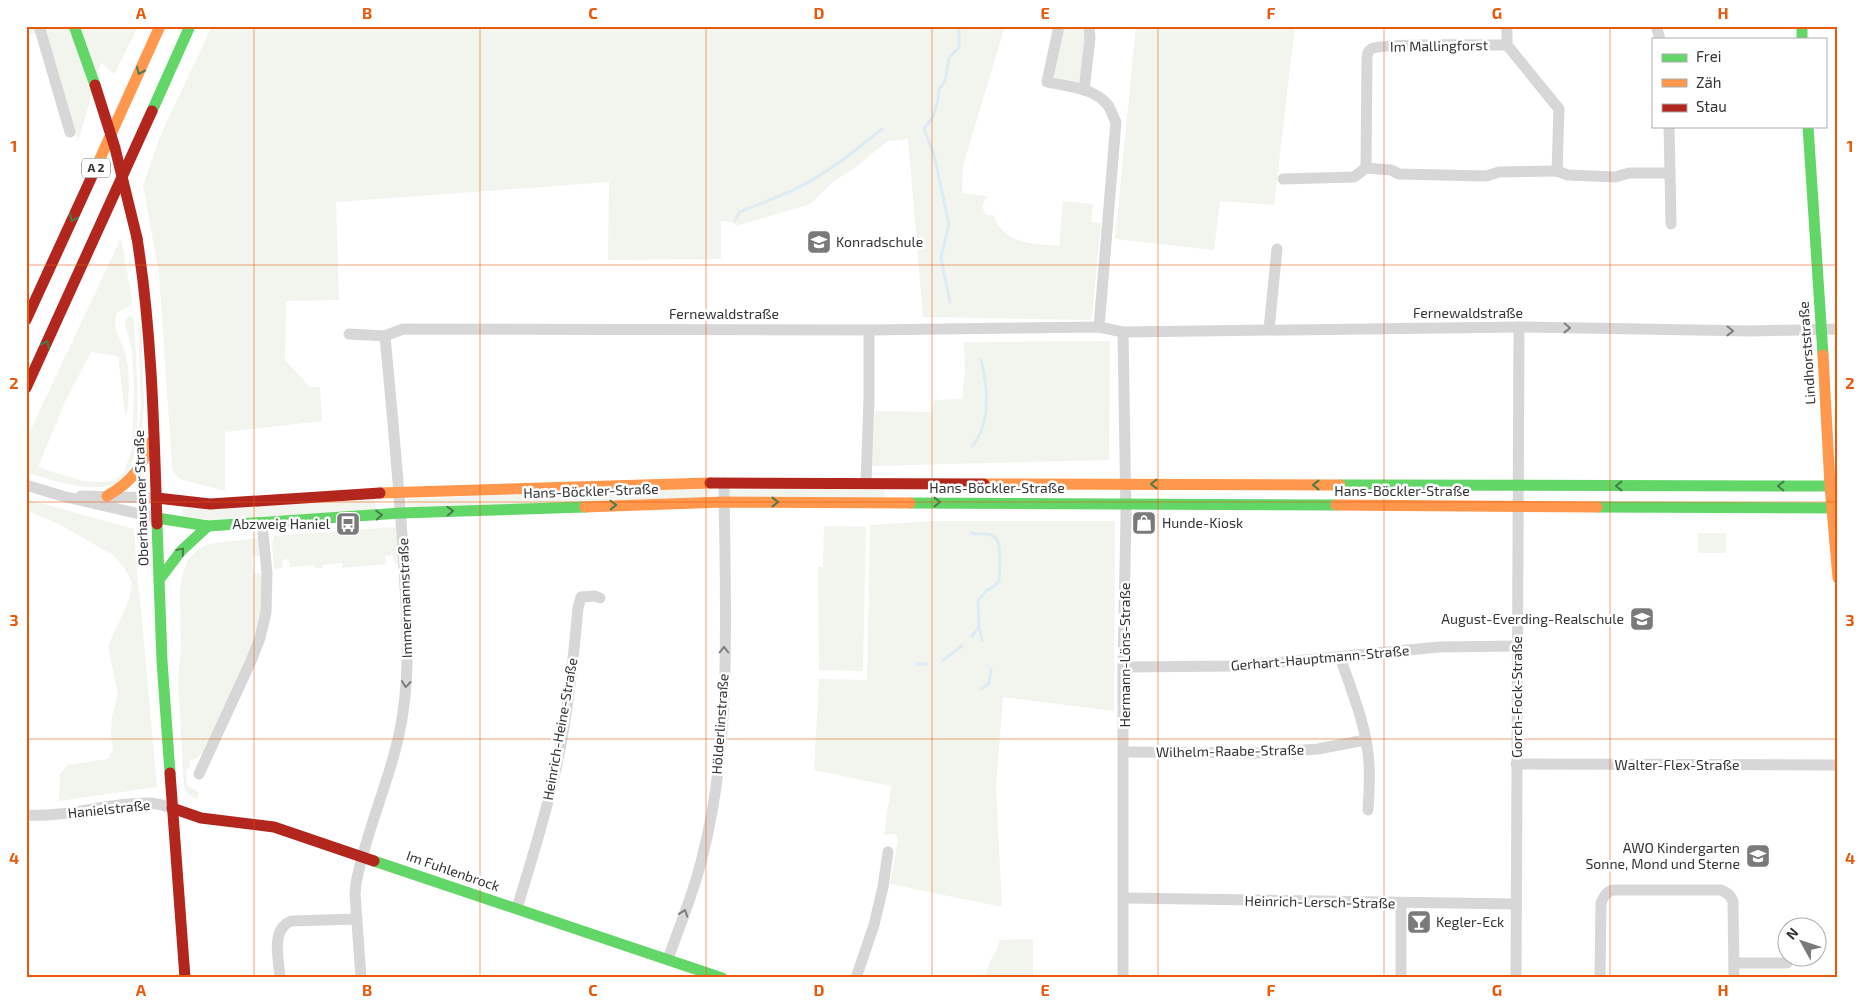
<svg xmlns="http://www.w3.org/2000/svg" width="1864" height="1004" viewBox="0 0 1864 1004" font-family="'Exo 2',sans-serif">
<style>
.green{fill:#f1f5ed}
.lines{fill:none;stroke-linecap:round;stroke-linejoin:round}
.stream{stroke:#ddebf3;stroke-width:3}
.street{stroke:#d7d7d7;stroke-width:11}
.fast{stroke:#63d668;stroke-width:11}
.slow{stroke:#ff974d;stroke-width:11}
.jam{stroke:#b3261e;stroke-width:11}
.jam-bridge{stroke:#b3261e;stroke-width:11}
.oneway{stroke:#497c4b}
.oneway2{stroke:#7d7d7d}
.grid{fill:none;stroke:#e8590c;stroke-width:1;stroke-opacity:0.55}
.labels{text-anchor:middle;stroke-width:5;stroke-linejoin:round;paint-order:stroke}
.shield{fill:#fff;stroke:#707070;stroke-width:1}
.shield-label{font-size:12px;font-weight:bold;fill:#333}
.street-label{font-size:14px;fill:#333;stroke:#fff}
.poi-label{font-size:14px;fill:#333;stroke:#fff;text-anchor:start}
.neatline{fill:none;stroke:#e8590c;stroke-width:2}
.grid-label{font-size:16px;text-anchor:middle;font-weight:bold;fill:#e8590c}
</style>
<rect width="100%" height="100%" fill="#fff"/>
<g class="green">
<polygon points="26,26 138,26 114,75 101,62 78,142 46,32 26,35"/>
<path d="M212 26H1005L963 166 962 193 987 196 982 207 986 215H993C1005 245 1031 243 1059 246L1063 201 1093 204 1091 222 1101 223 1092 317 1089 320 923 317 908 139 888 141 853 169 834 181 810 204 737 226 731 222 721 221V259L608 260 609 182 336 202 339 300 286 301 285 360 310 387H320L322 421 225 432V491L180 479 173 471 172 465 159 274 143 185 161 134Z"/>
<polygon points="1064,26 1083,26 1086,30 1079,84 1057,81 1053,73"/>
<polygon points="1136,26 1295,26 1274,205 1220,201 1214,250 1115,239"/>
<path d="M121 238 132 299V304L117 313C110 332 125 342 127 362 130 378 129 397 127 413L125 414 118 356 91 352 65 402 38 467 82 481 98 482 113 481 124 473 132 448 134 386 132 350 125 324V320L130 316 134 318C136 362 141 412 134 455 132 465 124 479 116 483 95 495 47 479 26 472V440Z"/>
<polygon points="138,321 141,326 144,405 139,461 136,459 141,407"/>
<polygon points="1110,341 1109,460 872,466 875,411 932,412 935,400 962,399 965,373 964,342"/>
<polygon points="710,486 709,499 408,508 406,505 407,499"/>
<polygon points="885,486 884,499 730,496 729,490"/>
<polygon points="375,497 376,510 210,520 182,516 183,509 232,507"/>
<polygon points="26,499 134,529 138,586 141,609 157,787 59,801 60,774 68,765 108,759 113,750 111,735 112,717 118,695 108,646 129,600 132,582 125,569 114,556 63,526 26,510"/>
<polygon points="932,521 1115,521 1114,711 1003,697 996,786 1002,907 890,884 898,840 896,834 884,835 891,786 814,770 819,679 867,680 870,525"/>
<polygon points="824,526 866,527 863,671 819,670 818,567 823,567"/>
<polygon points="393,527 396,529 398,563 394,564 393,555 385,556 386,564 342,568 342,563 322,565 322,568 315,568 315,565 290,567 289,559 282,560 283,568 274,569 272,543 274,536"/>
<rect x="1698" y="533" width="28" height="20"/>
<path d="M258 538 261 555 252 557 253 573H263L262 606 254 643 204 754H201L196 759 190 760V766L186 771 187 786 199 792 198 799C190 797 186 794 184 786L178 683 181 646 180 592 182 578 186 563 198 549 208 544Z"/>
<polygon points="1033,939 1033,978 985,978 989,963 997,950 999,940"/>
</g>
<g class="lines">
<g class="stream">
<path d="M735 220 740 212C759 204 779 197 797 188 828 173 856 150 882 129"/>
<polyline points="950,302 941,258 949,224 934,155 924,129 933,117 938,100 939,89 945,81 949,58 959,47 959,26"/>
<path d="M972 446C991 424 988 386 981 360"/>
<path d="M971 533C978 535 985 533 991 535 1004 538 999 571 999 581L993 587 986 591 978 601 979 627 972 636"/>
<polyline points="979,627 982,640"/>
<polyline points="943,660 962,646"/>
<polyline points="918,664 926,664"/>
<polyline points="981,689 989,683 991,669"/>
</g>
<g class="street">
<polyline points="39,26 70,132"/>
<path d="M1059 26 1047 82C1068 87 1092 87 1107 104 1111 109 1113 117 1116 122L1099 327"/>
<polyline points="1507,26 1507,45 1559,109 1557,171 1568,175 1615,177 1629,173 1670,173 1669,126"/>
<polyline points="1656,26 1660,39"/>
<path d="M1507 45C1488 45 1380 43 1371 49 1368 51 1367 55 1367 59L1366 168 1391 170 1399 174 1486 176 1499 172 1557 171"/>
<polyline points="1084,90 1090,38 1089,26"/>
<polyline points="1670,173 1671,224"/>
<polyline points="1283,179 1354,177 1366,168"/>
<polyline points="1269,329 1277,249"/>
<polyline points="1123,332 1126,516 1123,667 1123,978"/>
<polyline points="349,334 385,336 403,329 869,330 1099,327 1123,332 1519,327 1752,331 1838,329"/>
<polyline points="866,483 869,400 869,330"/>
<polyline points="26,485 62,496 157,518"/>
<polyline points="81,496 157,498"/>
<path d="M1340 657C1352 692 1367 727 1369 764 1370 779 1369 795 1368 810"/>
<polyline points="1123,667 1241,666 1439,647 1517,646"/>
<polyline points="1124,752 1259,753 1318,749 1365,740"/>
<polyline points="1516,764 1838,765"/>
<polyline points="199,774 251,661 260,638 266,612 267,573 262,523"/>
<path d="M26 815C68 818 108 802 149 803 157 803 165 806 172 808"/>
<polyline points="1124,898 1516,904"/>
<polyline points="1401,904 1401,978"/>
<path d="M517 908C531 862 546 815 556 768 568 715 573 662 578 608L581 597 595 596 600 598"/>
<path d="M668 959C680 925 694 892 702 858 733 740 725 604 724 483"/>
<polyline points="1734,963 1787,963"/>
<path d="M280 978C279 959 270 930 291 921L357 919"/>
<path d="M361 978 355 894 356 883C367 825 395 771 403 712 410 664 407 617 404 569 400 491 392 413 385 336"/>
<polyline points="856,978 874,925 883,887 888,852"/>
<polyline points="1516,978 1519,327"/>
<path d="M1600 978 1601 903C1604 896 1606 892 1613 890H1721C1727 893 1731 895 1733 902L1734 978"/>
</g>
<g class="fast">
<polyline points="74,26 95,85"/>
<polyline points="1802,26 1802,39"/>
<polyline points="152,111 190,26"/>
<polyline points="1808,126 1823,355"/>
<polyline points="1340,485 1838,486"/>
<polyline points="910,503 1336,505"/>
<polyline points="1597,507 1838,508"/>
<polyline points="157,518 208,526 401,513 585,507"/>
<polyline points="157,524 162,661 170,773"/>
<polyline points="159,580 181,551 208,526"/>
<polyline points="374,861 722,978"/>
</g>
<g class="slow">
<polyline points="93,174 160,26"/>
<polyline points="1823,355 1830,486 1838,578"/>
<polyline points="984,484 1340,485"/>
<polyline points="380,493 710,483"/>
<path d="M107 496C133 481 141 468 152 441"/>
<polyline points="1336,505 1597,507"/>
<polyline points="585,507 724,502 910,503"/>
</g>
<g class="jam">
<path d="M137 238C152 332 154 429 157 524"/>
<polyline points="26,320 93,174"/>
<polyline points="26,388 152,111"/>
<polyline points="710,483 984,484"/>
<polyline points="157,498 210,504 380,493"/>
<polyline points="170,773 185,978"/>
<polyline points="172,808 201,818 274,827 374,861"/>
</g>
<polyline class="jam-bridge" points="95,85 115,148 137,238"/>
</g>
<defs><path id="oneway-chevron" d="M-2-3.5L2.5 0L-2 3.5" fill="none" stroke-width="1.6" stroke-linecap="round" stroke-linejoin="round" transform="scale(1.25)"/></defs>
<g class="oneway">
<use href="#oneway-chevron" transform="translate(140 71) rotate(114)"/>
<use href="#oneway-chevron" transform="translate(73 218) rotate(115)"/>
<use href="#oneway-chevron" transform="translate(46 344) rotate(-66)"/>
<use href="#oneway-chevron" transform="translate(1154 484) rotate(-180)"/>
<use href="#oneway-chevron" transform="translate(1316 485) rotate(-180)"/>
<use href="#oneway-chevron" transform="translate(1619 486) rotate(180)"/>
<use href="#oneway-chevron" transform="translate(1781 486) rotate(-179)"/>
<use href="#oneway-chevron" transform="translate(775 502)"/>
<use href="#oneway-chevron" transform="translate(937 502)"/>
<use href="#oneway-chevron" transform="translate(613 505) rotate(-2)"/>
<use href="#oneway-chevron" transform="translate(450 511) rotate(-2)"/>
<use href="#oneway-chevron" transform="translate(379 515) rotate(-4)"/>
<use href="#oneway-chevron" transform="translate(181 551) rotate(-50)"/>
</g>
<g class="oneway2">
<use href="#oneway-chevron" transform="translate(1567 328) rotate(1)"/>
<use href="#oneway-chevron" transform="translate(1730 331) rotate(1)"/>
<use href="#oneway-chevron" transform="translate(724 650) rotate(-90)"/>
<use href="#oneway-chevron" transform="translate(406 684) rotate(96)"/>
<use href="#oneway-chevron" transform="translate(684 913) rotate(-71)"/>
</g>
<path class="grid" d="M254 26V978M480 26V978M706 26V978M932 26V978M1158 26V978M1384 26V978M1610 26V978M26 265H1838M26 502H1838M26 739H1838"/>
<defs>
<symbol id="school-square" viewBox="-11 -11 22 22"><rect x="-9" y="-9" width="18" height="18" rx="4" fill="#7a7a7a" stroke="#fff"/><path d="M0-5L7-2L0 1L-7-2ZM-4 1L0 2.5L4 1V4Q0 6-4 4Z" fill="#fff"/></symbol>
<symbol id="shop-square" viewBox="-11 -11 22 22"><rect x="-9" y="-9" width="18" height="18" rx="4" fill="#7a7a7a" stroke="#fff"/><path d="M-5-2.5h2.3a2.7 3.5 0 0 1 5.4 0H5L5.5 6h-11ZM-1.5-2.5h3a1.5 2.3 0 0 0-3 0Z" fill="#fff"/></symbol>
<symbol id="bus-square" viewBox="-11 -11 22 22"><rect x="-9" y="-9" width="18" height="18" rx="4" fill="#7a7a7a" stroke="#fff"/><path d="M-5-6H5V4H4V6H2V4H-2V6H-4V4H-5ZM-3.5-4V0h7V-4ZM-3.5 1.2v1.5H-2V1.2ZM2 1.2v1.5H3.5V1.2Z" fill="#fff"/></symbol>
<symbol id="bar-square" viewBox="-11 -11 22 22"><rect x="-9" y="-9" width="18" height="18" rx="4" fill="#7a7a7a" stroke="#fff"/><path d="M-6-5H6L.8 .8V4.5H3.5V6h-7V4.5H-.8V.8Z" fill="#fff"/></symbol>
</defs>
<g fill-rule="evenodd">
<use href="#school-square" x="805" y="228" width="28" height="28"/>
<use href="#shop-square" x="1130" y="509" width="28" height="28"/>
<use href="#bus-square" x="334" y="510" width="28" height="28"/>
<use href="#school-square" x="1628" y="605" width="28" height="28"/>
<use href="#school-square" x="1744" y="842" width="28" height="28"/>
<use href="#bar-square" x="1405" y="908" width="28" height="28"/>
</g>
<g class="labels">
<rect class="shield" x="82" y="158.5" width="28" height="19" rx="4"/>
<g class="shield-label">
<text x="96" y="172">A 2</text>
</g>
<g class="street-label">
<text transform="translate(1439 46) rotate(-1)" y="5">Im Mallingforst</text>
<text x="1468" y="318">Fernewaldstraße</text>
<text x="724" y="319">Fernewaldstraße</text>
<text transform="translate(1807 353) rotate(-94)" y="5">Lindhorststraße</text>
<text x="997" y="493">Hans-Böckler-Straße</text>
<text transform="translate(591 491) rotate(-2)" y="5">Hans-Böckler-Straße</text>
<text x="1402" y="496">Hans-Böckler-Straße</text>
<text transform="translate(141 498) rotate(-92)" y="5">Oberhausener Straße</text>
<text transform="translate(405 598) rotate(-92)" y="5">Immermannstraße</text>
<text transform="translate(1125 655) rotate(-90)" y="5">Hermann-Löns-Straße</text>
<text transform="translate(1320 658) rotate(-5)" y="5">Gerhart-Hauptmann-Straße</text>
<text transform="translate(1517 697) rotate(-90)" y="5">Gorch-Fock-Straße</text>
<text transform="translate(720 724) rotate(-86)" y="5">Hölderlinstraße</text>
<text transform="translate(560 729) rotate(-80)" y="5">Heinrich-Heine-Straße</text>
<text transform="translate(1230 751) rotate(-1)" y="5">Wilhelm-Raabe-Straße</text>
<text x="1677" y="770">Walter-Flex-Straße</text>
<text transform="translate(109 809) rotate(-6)" y="5">Hanielstraße</text>
<text transform="translate(453 871) rotate(19)" y="5">Im Fuhlenbrock</text>
<text transform="translate(1320 902) rotate(1)" y="5">Heinrich-Lersch-Straße</text>
</g>
<g class="poi-label">
<text x="836" y="247">Konradschule</text>
<text x="1162" y="528">Hunde-Kiosk</text>
<text x="330" y="529" text-anchor="end">Abzweig Haniel</text>
<text x="1624" y="624" text-anchor="end">August-Everding-Realschule</text>
<text x="1740" y="853" text-anchor="end">AWO Kindergarten<tspan x="1740" dy="16">Sonne, Mond und Sterne</tspan></text>
<text x="1436" y="927">Kegler-Eck</text>
</g>
</g>
<rect width="1864" height="1004" fill="none" stroke="#ffffff" stroke-width="55"/>
<rect x="1652" y="38" width="175" height="90" fill="#ffffff" stroke="#adadad"/>
<rect x="1662" y="54" width="25" height="8" fill="#63d668" stroke="#adadad"/>
<text x="1696" y="62" font-size="15" fill="#333333">Frei</text>
<rect x="1662" y="79" width="25" height="8" fill="#ff974d" stroke="#adadad"/>
<text x="1696" y="88" font-size="15" fill="#333333">Zäh</text>
<rect x="1662" y="104" width="25" height="8" fill="#b3261e" stroke="#adadad"/>
<text x="1696" y="112" font-size="15" fill="#333333">Stau</text>
<g transform="translate(1802 942) rotate(310)"><circle r="24" fill="#ffffff" stroke="#adadad"/>
<path d="M0-4L9 19L0 12L-9 19Z" fill="#7a7a7a"/>
<text y="-8" font-size="14" font-weight="bold" text-anchor="middle" fill="#333333">N</text>
</g>
<rect x="28" y="28" width="1808" height="948" class="neatline"/>
<g class="grid-label">
<text x="141" y="19">A</text>
<text x="367" y="19">B</text>
<text x="593" y="19">C</text>
<text x="819" y="19">D</text>
<text x="1045" y="19">E</text>
<text x="1271" y="19">F</text>
<text x="1497" y="19">G</text>
<text x="1723" y="19">H</text>
<text x="14" y="152">1</text>
<text x="1850" y="152">1</text>
<text x="14" y="389">2</text>
<text x="1850" y="389">2</text>
<text x="14" y="626">3</text>
<text x="1850" y="626">3</text>
<text x="14" y="864">4</text>
<text x="1850" y="864">4</text>
<text x="141" y="996">A</text>
<text x="367" y="996">B</text>
<text x="593" y="996">C</text>
<text x="819" y="996">D</text>
<text x="1045" y="996">E</text>
<text x="1271" y="996">F</text>
<text x="1497" y="996">G</text>
<text x="1723" y="996">H</text>
</g>
</svg>
